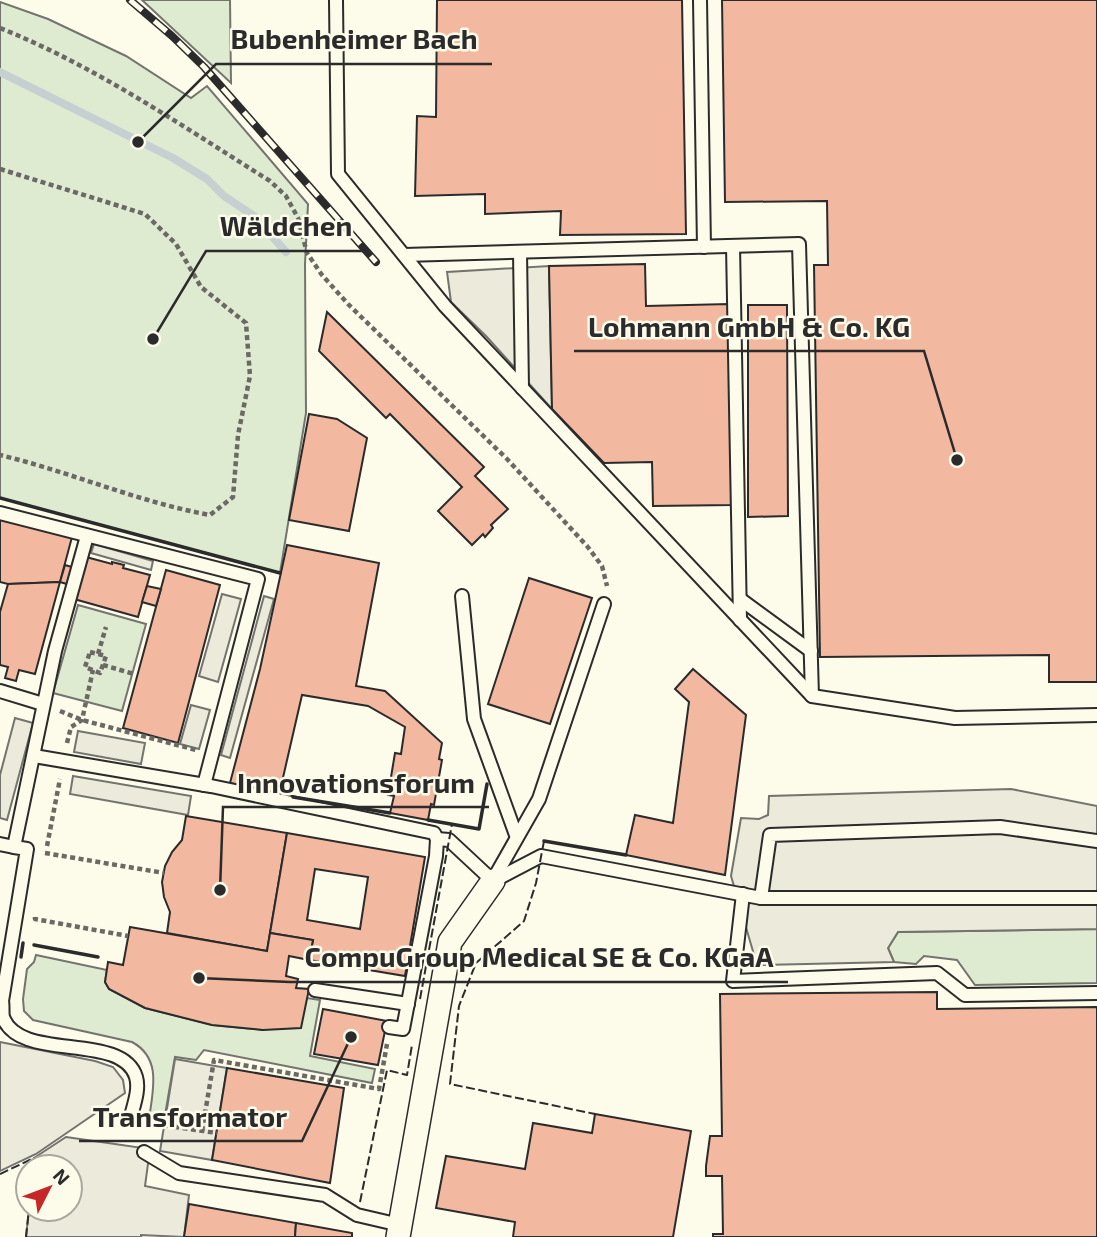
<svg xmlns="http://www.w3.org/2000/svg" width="1097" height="1237" viewBox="0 0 1097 1237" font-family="'Exo 2',sans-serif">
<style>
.green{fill:#deebd1;stroke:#74746e;stroke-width:2}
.parking{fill:#eceadb;stroke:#74746e;stroke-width:2}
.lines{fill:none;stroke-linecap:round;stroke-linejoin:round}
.stream{stroke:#c7d0d0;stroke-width:8}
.building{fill:#f2b8a0;stroke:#2b2b2b;stroke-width:2;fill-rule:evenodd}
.lane-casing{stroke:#2b2b2b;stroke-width:16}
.street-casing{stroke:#2b2b2b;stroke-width:26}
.path{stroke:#6a6964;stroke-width:4.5;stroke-dasharray:5 3.5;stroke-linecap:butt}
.lane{stroke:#fdfbea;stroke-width:12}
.street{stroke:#fdfbea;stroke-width:23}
.rail-casing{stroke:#2b2b2b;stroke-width:8}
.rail{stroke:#fdfbea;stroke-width:5;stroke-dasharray:16;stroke-linecap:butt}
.fence{stroke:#2b2b2b;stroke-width:2;stroke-dasharray:9 3.5;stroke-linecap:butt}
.wall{stroke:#2b2b2b;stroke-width:3.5}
.leader{fill:none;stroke:#2b2b2b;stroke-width:2.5}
.callout-dot{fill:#2b2b2b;stroke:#fdfbea;stroke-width:2.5}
.callout-label{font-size:28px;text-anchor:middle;font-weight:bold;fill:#2b2b2b;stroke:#fdfbea;stroke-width:5;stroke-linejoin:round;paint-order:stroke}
</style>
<rect width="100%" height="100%" fill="#fdfbea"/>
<g class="green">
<polygon points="142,0 230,0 231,83"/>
<polygon points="0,2 48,19 126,56 191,98 207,86 308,204 305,264 306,413 280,573 0,498"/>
<polygon points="78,605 146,624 122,711 53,693"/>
<polygon points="1097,929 1097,983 975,985 957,960 924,956 916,964 894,962 888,948 898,932"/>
<path d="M36 955 107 970 105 982 109 989 145 1008 212 1025 263 1030 307 998 320 1000 310 1056 375 1069 372 1083 204 1050 196 1060 175 1057 164 1121 149 1119C153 1090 162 1058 132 1042L33 1020 24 1011 23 999 27 969 34 962Z"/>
</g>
<g class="parking">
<polygon points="549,266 552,409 486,336 451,302 447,272"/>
<polygon points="94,544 153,561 151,570 91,553"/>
<polygon points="222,594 241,599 218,682 199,676"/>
<polygon points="264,596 274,599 230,758 221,755"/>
<polygon points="191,705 210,710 199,749 180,744"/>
<polygon points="15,718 33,723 7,820 0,818 0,775"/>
<polygon points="78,731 145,743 141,764 74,752"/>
<polygon points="73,776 191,796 188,815 70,794"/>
<polygon points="1011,789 1097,806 1097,929 898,932 888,948 894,962 757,965 731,876 741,818 759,819 768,815 769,796"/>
<polygon points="0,1042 95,1061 113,1067 123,1080 125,1093 36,1154 0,1171"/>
<polygon points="175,1059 227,1068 212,1160 160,1151"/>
<polygon points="66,1137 150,1149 145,1186 189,1195 184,1237 141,1235 141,1237 26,1237 29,1209 70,1209 70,1167 33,1167 34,1158"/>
</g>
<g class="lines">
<polyline class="stream" points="0,72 173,158 207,179 224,196 254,216 286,252"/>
</g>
<g class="building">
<polygon points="437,0 682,0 686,234 560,235 561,211 485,214 485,194 415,196 417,116 436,117"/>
<polygon points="722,0 1097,0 1097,682 1049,682 1049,655 820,657 814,265 828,265 827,201 725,202"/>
<polygon points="645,264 646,306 729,304 732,505 653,506 652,462 604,463 552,409 549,266"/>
<polygon points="748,305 787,305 788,516 748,517"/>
<polygon points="327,312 484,467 475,476 508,509 491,525 493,528 485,537 483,534 472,545 438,511 462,487 390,414 386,418 319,351"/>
<polygon points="309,414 337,419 367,438 349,531 289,520"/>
<polygon points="0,517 72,537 60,582 8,584 0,582"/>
<polygon points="287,545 379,563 356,686 385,691 442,743 439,759 442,760 434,805 431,804 428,820 390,813 394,796 388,795 395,753 401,754 405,727 368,706 302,695 279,795 230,783 260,669"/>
<polygon points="86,557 112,564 112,562 124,565 123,568 150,575 138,617 74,599"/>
<polygon points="65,565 82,570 77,587 60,582"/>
<polygon points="166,570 220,585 178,743 123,728"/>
<polygon points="529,578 592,598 550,724 488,704"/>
<polygon points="60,582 35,674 19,670 16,681 5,678 8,667 0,665 0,612 8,584"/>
<polygon points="147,586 161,589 156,606 142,602"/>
<polygon points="693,669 746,715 725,875 626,855 635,815 673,823 689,702 675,689"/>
<polygon points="186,816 287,833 267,951 167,933 170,912 164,897 162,882 165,866 172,852 182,840"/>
<path d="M287 833 425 857 405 976 309 960 313 940 270 933ZM315 869 368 877 360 929 307 920Z"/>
<polygon points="130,927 267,951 270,933 313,940 309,960 289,956 286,976 298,979 296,988 309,989 301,1028 263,1030 212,1025 145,1008 109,989 105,982 108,962 123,965"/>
<polygon points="937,992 937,1009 1097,1007 1097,1237 713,1237 713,1234 723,1234 722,1176 706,1176 706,1166 710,1136 722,1136 720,994"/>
<polygon points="323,1009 387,1021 378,1065 314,1054"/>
<polygon points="227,1068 344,1088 330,1183 212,1160"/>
<polygon points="595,1114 691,1131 673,1237 513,1237 515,1222 436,1208 446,1156 525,1169 533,1123 592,1133"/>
<polygon points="189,1204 296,1223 295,1237 184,1237"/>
<polygon points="296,1223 352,1233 352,1237 295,1237"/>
</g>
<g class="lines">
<defs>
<g id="lane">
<polyline points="336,0 338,174 445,306 812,696 955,718 1097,715"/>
<polyline points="700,0 704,247"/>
<polyline points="733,246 740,620"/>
<polyline points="520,252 522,388"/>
<polyline points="404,255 799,244 812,696"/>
<polyline points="0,513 258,579 204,785"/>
<polyline points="462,596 474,719 516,835"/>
<polyline points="740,599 811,651"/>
<polyline points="0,691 43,704"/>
<polyline points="34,756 211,786 434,833 437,839 436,856 403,1029 389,1027"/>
<polyline points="437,839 449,840 493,881"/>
<polyline points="0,844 14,847 55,651 87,536"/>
<path d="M14 847 27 849 2 1001C3 1005 2 1013 3 1017 19 1063 122 1031 136 1077 140 1090 133 1107 130 1120"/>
<polyline points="493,880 539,799 604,604"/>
<polyline points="493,881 541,856 761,898 1097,898"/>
<polyline points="743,894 733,981 937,973 965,995 1097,993"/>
<polyline points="761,898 770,835 1000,827 1097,841"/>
<polyline points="315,990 408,1004"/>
<polyline points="144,1152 179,1173 325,1195 357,1215 400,1225"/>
</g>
<polyline id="street" points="398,1237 450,942 493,881"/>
</defs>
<use href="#lane" class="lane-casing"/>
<use href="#street" class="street-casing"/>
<g class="path">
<path d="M0 28C97 67 182 126 270 181L286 196 298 218 307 253 322 275 348 304 507 459 587 546 602 566 607 586"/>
<path d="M0 169 145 214 176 244 201 287 246 323 250 376 238 435 233 497 210 515C138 502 71 472 0 455"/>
<polygon points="90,652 106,656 100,673 85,667"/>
<polyline points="98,654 106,627"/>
<polyline points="103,665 134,674"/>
<polyline points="60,711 82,720 196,750"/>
<polyline points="67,743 71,727 82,720 93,670"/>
<polyline points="47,846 60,779"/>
<polyline points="45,853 164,873"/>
<polyline points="35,917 35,919 128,936"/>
<polyline points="149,1123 217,1133"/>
<polyline points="202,1131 214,1060 379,1089 387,1044"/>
</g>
<use href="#lane" class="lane"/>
<use href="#street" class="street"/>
<defs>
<polyline id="rail" points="130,0 172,36 204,67 376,262"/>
</defs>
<use href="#rail" class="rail-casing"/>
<use href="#rail" class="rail"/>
<g class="fence">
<polyline points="544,841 536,883 524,921 476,963 459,1006 450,1084 595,1114"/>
<polyline points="420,999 452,824"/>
<polyline points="0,1174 34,1158 33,1167"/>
<polyline points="360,1202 387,1070 407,1075 412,1045"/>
<polyline points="26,1237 29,1209"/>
</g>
<g class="wall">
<polyline points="0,498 280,573"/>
<polyline points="293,797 390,813"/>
<polyline points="428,820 479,829 487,784"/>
<polyline points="544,841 626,855"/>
<polyline points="34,945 98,957"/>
<polyline points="21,957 23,943"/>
</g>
</g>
<path class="leader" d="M138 142L216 64H492M153 339L206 251H367M957 460L924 351H574M220 890L223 807H489M199 978L290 982H788M351 1037L302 1141H79"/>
<g class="callout-dot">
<circle cx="138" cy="142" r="7"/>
<circle cx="153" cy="339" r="7"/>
<circle cx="957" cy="460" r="7"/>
<circle cx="220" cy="890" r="7"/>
<circle cx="199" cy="978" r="7"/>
<circle cx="351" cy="1037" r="7"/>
</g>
<g class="callout-label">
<text x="354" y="49">Bubenheimer Bach</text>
<text x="286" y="236">Wäldchen</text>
<text x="749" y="337">Lohmann GmbH &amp; Co. KG</text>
<text x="356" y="793">Innovationsforum</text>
<text x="539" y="967">CompuGroup Medical SE &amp; Co. KGaA</text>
<text x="190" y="1127">Transformator</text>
</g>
<g transform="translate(49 1188) rotate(48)"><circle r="33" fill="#fdfbea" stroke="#a9a89e" stroke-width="2"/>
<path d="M0-5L12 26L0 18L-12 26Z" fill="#c62828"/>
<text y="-10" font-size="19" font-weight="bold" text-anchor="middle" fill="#2b2b2b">N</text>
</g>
</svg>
